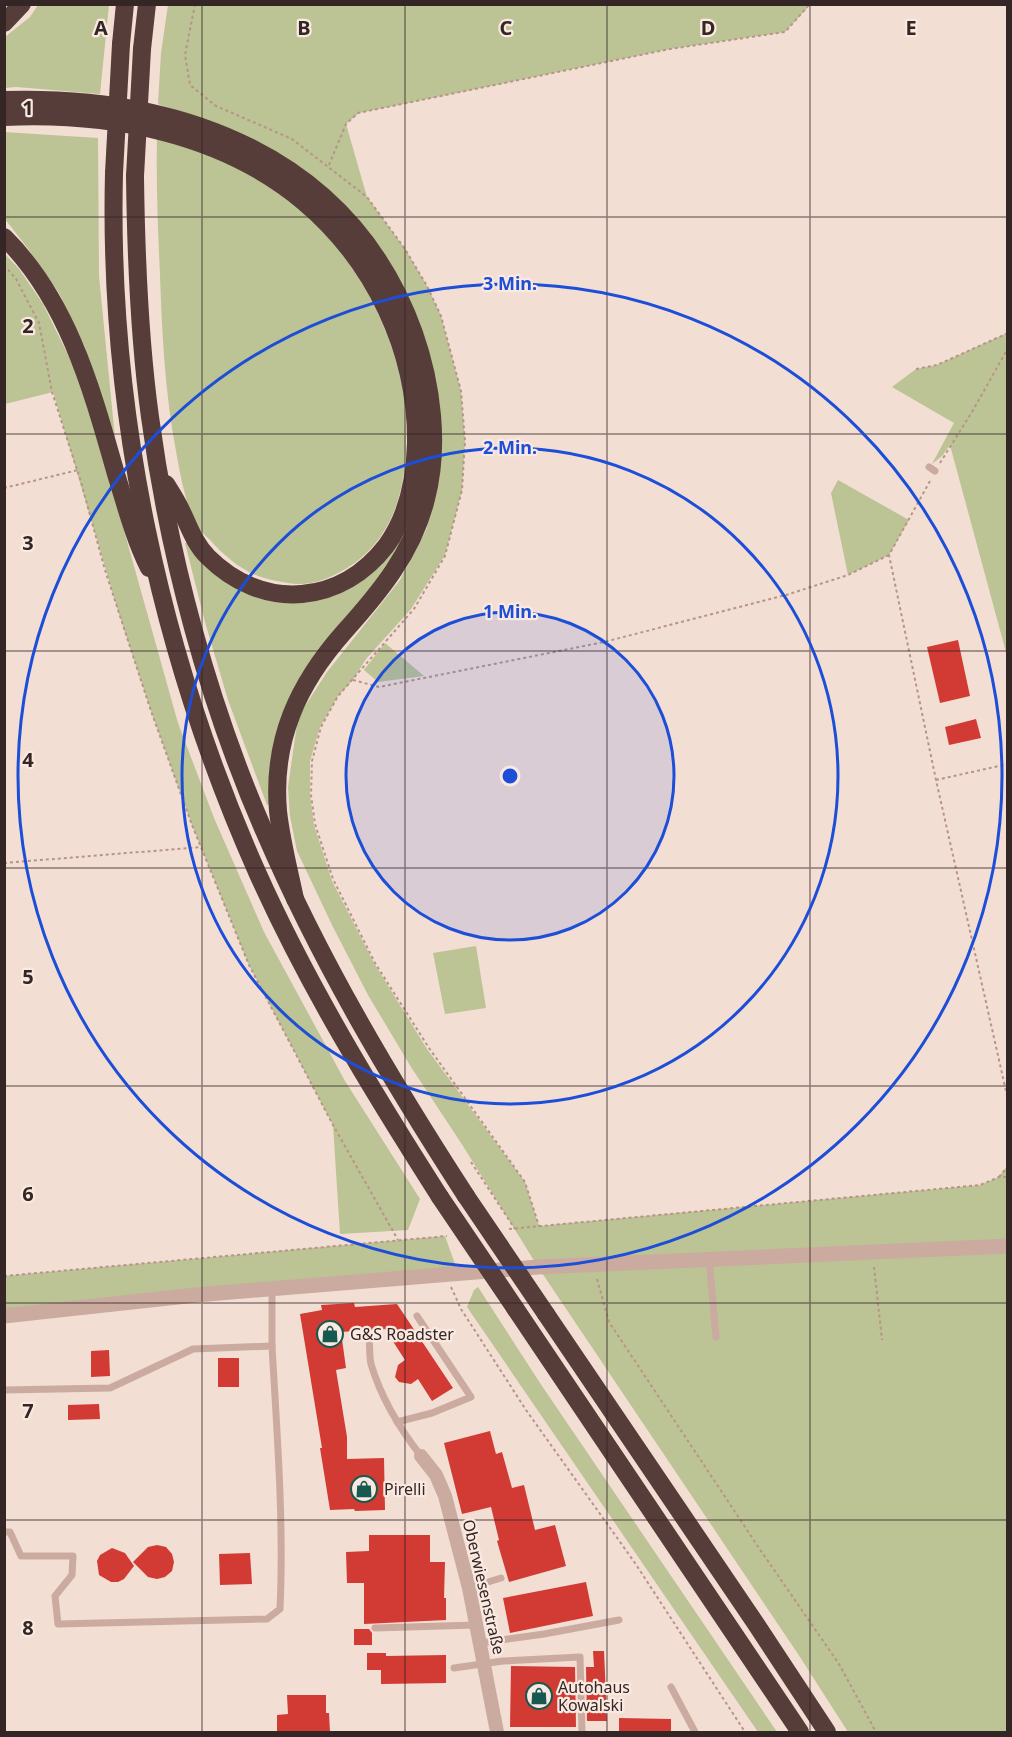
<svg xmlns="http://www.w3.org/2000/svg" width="1012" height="1737" viewBox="0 0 1012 1737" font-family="'Noto Sans',sans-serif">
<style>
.green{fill:#bcc394}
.building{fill:#d23a34}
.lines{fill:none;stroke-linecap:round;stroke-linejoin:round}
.path{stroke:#b7948a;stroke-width:2;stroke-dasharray:3 3;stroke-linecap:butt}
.service{stroke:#cbaba0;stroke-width:7}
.minor{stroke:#cbaba0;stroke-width:14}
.tertiary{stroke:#cbaba0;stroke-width:15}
.motorway{stroke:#563d3a;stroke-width:18}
.motorway-bridge{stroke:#563d3a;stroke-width:18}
.grid{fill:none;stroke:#342624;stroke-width:1.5;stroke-opacity:0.55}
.ring{fill:none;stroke:#1d4ed8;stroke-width:3}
.labels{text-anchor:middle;stroke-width:4.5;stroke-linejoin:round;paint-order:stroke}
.poi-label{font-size:16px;fill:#342624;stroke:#fae9e1;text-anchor:start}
.street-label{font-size:16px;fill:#342624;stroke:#fae9e1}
.grid-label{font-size:20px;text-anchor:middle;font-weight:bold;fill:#342624;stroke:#fae9e1;stroke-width:4.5;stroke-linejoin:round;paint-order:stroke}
.centre{fill:#1d4ed8;stroke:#fae9e1;stroke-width:3}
.ring-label{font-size:18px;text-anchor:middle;font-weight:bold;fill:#1d4ed8;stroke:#fae9e1;stroke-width:4.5;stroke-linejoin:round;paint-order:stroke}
</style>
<rect width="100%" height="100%" fill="#f3ded4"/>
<g class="green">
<polygon points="38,5 109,5 100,94 16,87 5,88 5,37 30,17"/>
<polygon points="168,5 810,5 785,32 670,49 359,113 346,124 367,197 405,249 427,286 441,316 461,391 465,441 462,490 445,555 411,609 366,659 353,680 338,696 320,727 310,761 310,795 314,825 332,881 374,963 427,1049 525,1182 539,1226 980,1185 999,1177 1007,1166 1007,1732 848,1732 800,1657 538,1267 463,1146 411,1067 368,995 333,927 297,851 290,816 288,787 298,717 327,672 400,580 427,528 439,460 406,300 381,251 336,198 212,124 158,104 161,53"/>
<path d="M169 124C301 159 398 256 422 391 430 438 428 490 408 533 385 584 346 616 314 660 283 702 267 753 271 804L267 805 228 700 205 622 185 543 189 542C209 574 241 594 278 599 316 605 349 594 376 567 462 481 415 320 347 238 300 180 238 150 168 128Z"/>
<polygon points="4,132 98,138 99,276 116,448 84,345 59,293 29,250 5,219"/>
<path d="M157 138C229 159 286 186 335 245 369 285 395 343 404 394 406 405 405 417 406 428 408 484 395 542 342 571 329 578 315 584 299 584 292 584 284 582 277 581 249 577 228 560 210 540 206 536 201 532 198 528 186 507 180 474 176 451 165 393 162 334 160 275 158 229 156 184 157 138Z"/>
<polygon points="5,254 19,269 43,304 72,363 98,438 178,723 214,818 264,932 345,1081 420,1199 408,1230 340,1234 333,1125 249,965 192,825 151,711 119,614 53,392 5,404"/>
<polygon points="1007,333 1007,656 950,445 942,456 932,464 954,423 892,387 916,369 937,365"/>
<polygon points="838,480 909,520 889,555 848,575 831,493"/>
<polygon points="385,643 424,676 378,682 364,670"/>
<polygon points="476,946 486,1008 445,1014 433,953"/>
<polygon points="445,1236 456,1267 5,1313 4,1276"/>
<polygon points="478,1287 540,1383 777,1732 758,1732 467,1307 474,1290"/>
</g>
<g class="building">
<polygon points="958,640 970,696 940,703 927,647"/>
<polygon points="976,719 981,738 949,745 945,727"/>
<polygon points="354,1303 355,1307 397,1304 453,1388 432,1401 418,1379 411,1384 399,1382 395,1377 398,1365 405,1360 385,1329 341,1332 346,1368 336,1370 347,1437 347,1459 384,1458 385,1510 355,1511 354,1509 330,1510 320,1448 322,1448 300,1314 322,1310 321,1305"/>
<polygon points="109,1350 110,1376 91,1377 91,1351"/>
<rect x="218" y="1358" width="21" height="29"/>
<polygon points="99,1404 100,1419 68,1420 68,1405"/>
<polygon points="490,1431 496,1454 502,1452 512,1488 524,1485 535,1530 555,1525 566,1566 509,1582 497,1541 499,1540 491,1507 462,1514 444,1443"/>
<polygon points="369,1535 430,1535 430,1562 445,1562 444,1598 446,1598 446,1620 364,1624 364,1583 347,1583 346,1552 369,1551"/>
<polygon points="157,1545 166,1547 172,1554 174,1562 172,1571 165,1577 157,1579 148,1577 133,1562 148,1547"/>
<polygon points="112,1548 125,1553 134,1566 124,1579 118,1582 111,1582 99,1575 97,1561 100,1555"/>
<polygon points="250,1553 252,1584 220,1585 219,1554"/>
<polygon points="586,1582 593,1616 510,1633 503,1598"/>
<polygon points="354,1629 369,1629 372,1633 372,1645 354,1645"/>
<polygon points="593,1651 604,1651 607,1721 587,1721 586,1667 594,1667"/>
<polygon points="367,1653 386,1653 386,1656 446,1655 446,1683 381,1684 381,1670 367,1670"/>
<polygon points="511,1666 575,1667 576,1727 510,1727"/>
<polygon points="287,1695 326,1695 326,1713 329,1713 330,1732 277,1732 277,1715 288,1714"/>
<polygon points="619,1718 671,1719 671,1732 619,1732"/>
</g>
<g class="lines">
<g class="path">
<polyline points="195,4 185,55 190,85 216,106 292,139 367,197 405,249 427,286 441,316 461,391 465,441 462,490 445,556 414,609 338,696 321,727 312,761 311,795 315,824 333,879 375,963 429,1048 525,1182 539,1226"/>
<polyline points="329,165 346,124 358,113 670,49 785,32 810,4"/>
<polyline points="4,265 16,279 39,323 52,392 81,482 105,570 151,711 192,825 249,965 333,1125 398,1240"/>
<polyline points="916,369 937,365 1008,333"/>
<polyline points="940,463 972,412 1008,348"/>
<polyline points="930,481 889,555 936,780 1008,1100"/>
<polyline points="4,488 78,470"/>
<polyline points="353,680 379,687 604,642 786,595 848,575 889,555"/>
<polyline points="936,780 1008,764"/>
<polyline points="4,863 202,847"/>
<polyline points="471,1162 515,1229"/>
<polyline points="999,1177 1008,1166"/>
<polyline points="509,1229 980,1185 999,1177 1008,1177"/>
<polyline points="874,1267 882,1340"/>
<polyline points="4,1276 447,1236"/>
<polyline points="597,1279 609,1322 759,1548 839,1664 876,1732"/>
<polyline points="451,1287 461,1309 526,1410 635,1563 745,1732"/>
</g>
<g class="service">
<polyline points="929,467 935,471"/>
<polyline points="709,1258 716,1337"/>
<path d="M369 1335C370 1345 369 1355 371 1364 381 1398 400 1429 421 1456"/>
<polyline points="4,1390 110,1388 193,1349 272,1346 272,1289"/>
<polyline points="397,1422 432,1413 471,1397 417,1316"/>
<path d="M4 1532H10L21 1556H73L72 1575 55 1596 58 1624 267 1619 280 1609C284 1521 277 1434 272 1346"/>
<polyline points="469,1588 501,1578"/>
<polyline points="375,1628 476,1625"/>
<polyline points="480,1643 544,1634 619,1620"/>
<polyline points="454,1668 503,1661 580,1657 582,1732"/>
<polyline points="671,1687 695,1732"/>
</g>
<polyline class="minor" points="421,1456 436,1475 445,1496 469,1588 497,1732"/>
<polyline class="tertiary" points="4,1316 196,1295 538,1267 1008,1246"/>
<g class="motorway">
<polyline points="4,23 22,4"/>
<polyline points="121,44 125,4"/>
<polyline points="142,49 147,4"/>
<path d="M4 100C180 95 350 155 414 333 432 384 440 446 426 499 413 552 380 592 344 632 298 684 272 740 278 811 281 840 289 870 295 899"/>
<path d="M4 117C109 112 222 133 304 202 374 261 417 351 416 443 415 480 408 516 386 546 365 573 336 591 302 594 266 597 233 582 208 557 194 543 189 526 181 510 177 501 171 492 166 484"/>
<path d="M114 173C108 412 160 654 257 872 308 986 373 1092 440 1197"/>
<path d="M135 176C136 257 139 337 150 417 169 557 208 703 265 833 320 961 391 1080 466 1196"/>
<path d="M4 237C68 300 92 390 116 474 126 506 134 538 149 568"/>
<polyline points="515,1308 800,1732"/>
<polyline points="546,1314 756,1624 827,1732"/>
</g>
<g class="motorway-bridge">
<polyline points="114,173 121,44"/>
<polyline points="135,176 142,49"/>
<polyline points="466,1196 546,1314"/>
<polyline points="440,1197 515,1308"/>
</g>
</g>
<path class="grid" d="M202 4V1732M405 4V1732M607 4V1732M810 4V1732M4 217H1008M4 434H1008M4 651H1008M4 868H1008M4 1086H1008M4 1303H1008M4 1520H1008"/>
<circle cx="510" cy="776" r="164" fill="#1d4ed8" fill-opacity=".12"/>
<g class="ring">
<circle cx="510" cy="776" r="164"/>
<circle cx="510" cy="776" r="328"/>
<circle cx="510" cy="776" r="492"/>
</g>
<defs>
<symbol id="shop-ring" viewBox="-11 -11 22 22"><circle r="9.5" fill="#fae9e1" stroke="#165950" stroke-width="1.5"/><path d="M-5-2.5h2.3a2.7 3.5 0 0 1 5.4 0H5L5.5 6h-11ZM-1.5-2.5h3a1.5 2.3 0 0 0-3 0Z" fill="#165950"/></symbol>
</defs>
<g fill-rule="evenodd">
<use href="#shop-ring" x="315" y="1319" width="30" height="30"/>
<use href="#shop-ring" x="349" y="1474" width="30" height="30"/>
<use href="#shop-ring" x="524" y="1681" width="30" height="30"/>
</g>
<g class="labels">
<g class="poi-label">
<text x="350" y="1340">G&amp;S Roadster</text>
<text x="384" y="1495">Pirelli</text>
<text x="558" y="1693">Autohaus<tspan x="558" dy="18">Kowalski</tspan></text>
</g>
<g class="street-label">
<text transform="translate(484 1587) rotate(77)" y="6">Oberwiesenstraße</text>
</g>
</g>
<g class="grid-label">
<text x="101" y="35">A</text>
<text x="304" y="35">B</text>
<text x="506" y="35">C</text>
<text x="708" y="35">D</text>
<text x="911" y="35">E</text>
<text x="28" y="115">1</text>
<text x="28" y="333">2</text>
<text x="28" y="550">3</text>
<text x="28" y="767">4</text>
<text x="28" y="984">5</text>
<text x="28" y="1201">6</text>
<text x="28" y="1418">7</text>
<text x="28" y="1635">8</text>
</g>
<circle cx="510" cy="776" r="9" class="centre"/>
<g class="ring-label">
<text x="510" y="290">3 Min.</text>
<text x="510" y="454">2 Min.</text>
<text x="510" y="618">1 Min.</text>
</g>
<rect width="1012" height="1737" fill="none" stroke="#342624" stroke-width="12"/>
</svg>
